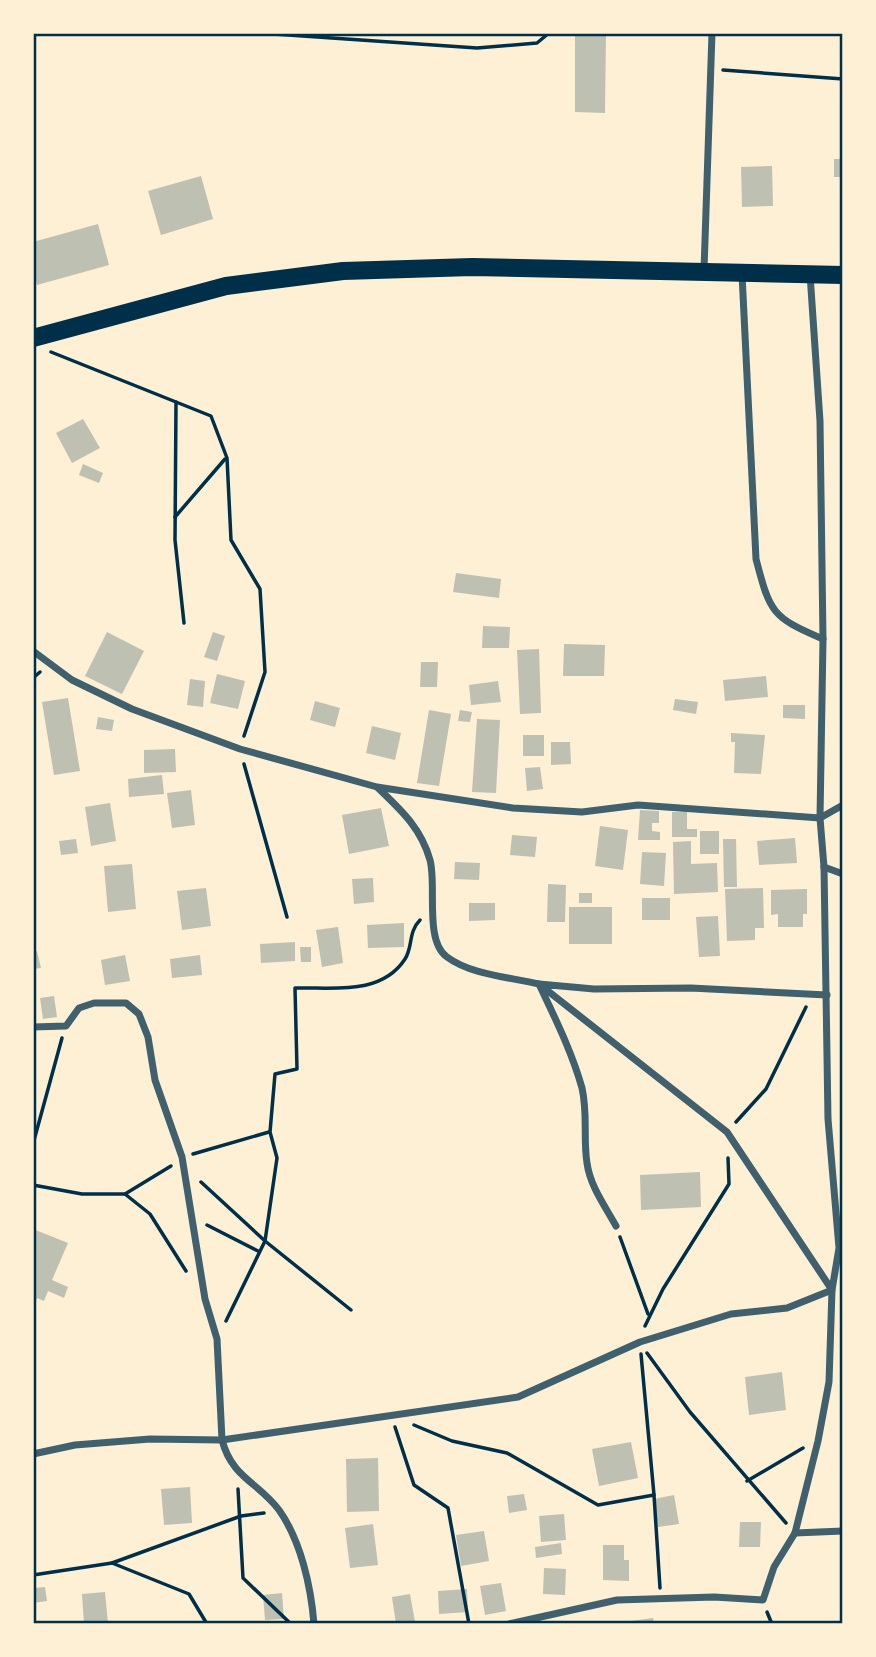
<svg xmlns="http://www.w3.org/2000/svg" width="876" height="1657" viewBox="0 0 876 1657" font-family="'Varela Round',sans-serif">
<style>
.building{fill:#bec0b2}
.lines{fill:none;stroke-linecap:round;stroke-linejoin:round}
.path{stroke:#003049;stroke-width:3.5}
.minor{stroke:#3f606c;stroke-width:7}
.primary{stroke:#003049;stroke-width:18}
.neatline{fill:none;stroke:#003049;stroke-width:2.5}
</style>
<rect width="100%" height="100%" fill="#fdf0d5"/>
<g class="building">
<polygon points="575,33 606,33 605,113 575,112"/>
<rect x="834" y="159" width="9" height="18"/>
<polygon points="772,166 773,206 742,207 741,167"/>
<polygon points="201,176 213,219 161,235 148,191"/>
<polygon points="98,224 109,265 37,285 33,269 33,242"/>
<polygon points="83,419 100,448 72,463 56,433"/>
<polygon points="83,464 103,473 99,483 79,475"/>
<polygon points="456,573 501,579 499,598 453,592"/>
<polygon points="483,626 510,627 509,648 482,648"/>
<polygon points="107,632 144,651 122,694 85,676"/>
<polygon points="213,632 225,636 217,661 204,657"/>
<polygon points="564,644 605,645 604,676 563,676"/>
<polygon points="539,649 541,713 520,714 517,650"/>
<polygon points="421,662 438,662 437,687 420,687"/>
<polygon points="217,674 245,681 238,709 210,703"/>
<polygon points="766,676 768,697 725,701 723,680"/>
<polygon points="190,679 205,681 203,707 187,705"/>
<polygon points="498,681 501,702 471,705 469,685"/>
<polygon points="68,698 80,771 54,775 42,702"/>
<polygon points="675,699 698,702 696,714 673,710"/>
<polygon points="315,701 340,708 335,727 310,720"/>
<polygon points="783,705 805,705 805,719 783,718"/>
<polygon points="429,710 451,714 439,786 417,783"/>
<polygon points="460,710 472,712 470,722 458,721"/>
<polygon points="98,717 114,720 112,731 96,729"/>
<polygon points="477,719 500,720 496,793 472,792"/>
<polygon points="372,726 401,733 395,760 366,753"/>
<polygon points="731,733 765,735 761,774 734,773 735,742 731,742"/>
<rect x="523" y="735" width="21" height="21"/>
<polygon points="551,742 570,742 571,764 551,765"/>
<polygon points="175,749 176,772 144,773 144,750"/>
<polygon points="540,767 543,789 527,791 525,768"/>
<polygon points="162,775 164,794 129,797 128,779"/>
<polygon points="191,790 195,825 172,828 167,793"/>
<polygon points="110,803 116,841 91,846 85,807"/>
<polygon points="381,808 389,846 349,854 342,815"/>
<polygon points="640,810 659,811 659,823 652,823 652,831 660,832 660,840 638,840"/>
<polygon points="672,812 687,812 687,829 697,829 697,837 672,837"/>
<polygon points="600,826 628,830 623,870 595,866"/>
<rect x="700" y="831" width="19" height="23"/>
<polygon points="512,835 537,837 535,857 510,855"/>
<polygon points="795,838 797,863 759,865 757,841"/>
<polygon points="76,839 78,853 61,855 59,841"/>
<polygon points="723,839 736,839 737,887 724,887"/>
<polygon points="691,841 691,864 717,863 718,892 674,894 673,842"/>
<polygon points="642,852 666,853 664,886 640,884"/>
<polygon points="455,862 480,863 479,880 454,879"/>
<polygon points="132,864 136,909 108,912 104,866"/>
<polygon points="373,878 374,902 354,904 352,879"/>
<polygon points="548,884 566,885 565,922 547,922"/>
<polygon points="206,888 211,926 182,930 177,891"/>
<polygon points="763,888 764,928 755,928 755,940 727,941 725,889"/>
<polygon points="807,889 807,914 803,914 803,927 778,927 778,914 771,915 771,890"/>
<rect x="579" y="893" width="13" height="10"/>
<rect x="642" y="898" width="28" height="22"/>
<polygon points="469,903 495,903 495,920 469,921"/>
<rect x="569" y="907" width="43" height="37"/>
<polygon points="718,916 720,956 699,957 696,917"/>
<polygon points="404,923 404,947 368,948 367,925"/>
<polygon points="338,927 343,963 322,967 316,930"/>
<polygon points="295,942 295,961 261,963 260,944"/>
<polygon points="300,947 311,947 311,962 301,962"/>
<polygon points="37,951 41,968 33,969 33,952"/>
<polygon points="125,955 130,981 105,985 101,960"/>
<polygon points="200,955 202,975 172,978 170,959"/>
<polygon points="54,996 57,1017 43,1019 40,998"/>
<polygon points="700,1172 701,1207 641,1210 640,1175"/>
<polygon points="33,1229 68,1243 52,1280 68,1287 64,1298 48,1291 44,1301 37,1298 33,1308"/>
<polygon points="782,1372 786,1410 749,1415 745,1377"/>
<polygon points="631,1442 638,1478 599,1486 592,1449"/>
<polygon points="378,1458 379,1511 347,1512 346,1459"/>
<polygon points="190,1487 192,1523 164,1525 161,1489"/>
<polygon points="524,1494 527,1510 509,1513 507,1496"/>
<polygon points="674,1495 679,1524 658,1527 654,1499"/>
<polygon points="564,1514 566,1540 541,1542 539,1516"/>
<polygon points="740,1522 761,1522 760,1547 739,1547"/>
<polygon points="373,1524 378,1565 350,1568 345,1528"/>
<polygon points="484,1531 489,1561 461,1566 456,1535"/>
<polygon points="561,1543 562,1554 536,1558 535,1547"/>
<polygon points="603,1545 624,1545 624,1560 629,1560 629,1581 603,1580"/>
<polygon points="544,1568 566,1569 565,1595 543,1594"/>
<polygon points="501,1583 506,1611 485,1615 480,1586"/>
<polygon points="45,1587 47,1601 33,1603 33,1588"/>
<polygon points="467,1589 468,1612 439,1614 438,1591"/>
<polygon points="105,1592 108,1624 84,1624 82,1594"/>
<polygon points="282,1593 284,1619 265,1620 263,1595"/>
<polygon points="410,1594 415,1622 396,1624 392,1597"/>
<polygon points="653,1618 654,1624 624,1624 624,1622"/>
</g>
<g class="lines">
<g class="path">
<polyline points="259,33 477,48 537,43 549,33"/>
<polyline points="723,70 843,79"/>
<polyline points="51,352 211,416 227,458 231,540 260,589 265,672 244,736"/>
<polyline points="176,402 175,540 184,623"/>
<polyline points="175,517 225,459"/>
<polyline points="33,678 40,672"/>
<polyline points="244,764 287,917"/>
<polyline points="736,1122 766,1089 806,1007"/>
<polyline points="33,1144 62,1038"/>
<polyline points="193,1154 269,1132"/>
<polyline points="201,1182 265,1241 351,1310"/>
<polyline points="33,1185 82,1194 125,1194 150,1214 186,1271"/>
<polyline points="125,1194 171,1166"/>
<polyline points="207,1225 258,1251"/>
<polyline points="620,1237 648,1314"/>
<path d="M226 1321 265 1241 277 1158 270 1132 275 1074 297 1069 295 988C332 987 381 996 405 959 413 947 408 932 420 920"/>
<polyline points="645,1326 663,1289 729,1184 728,1158"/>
<polyline points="647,1353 690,1412 786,1523"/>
<polyline points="641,1354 654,1495"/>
<polyline points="414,1425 452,1441 507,1453 598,1505 654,1495 660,1588"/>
<polyline points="395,1427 414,1485 448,1508 469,1624"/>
<polyline points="747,1481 803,1448"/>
<polyline points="238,1489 243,1578 291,1624"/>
<polyline points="112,1563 241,1516 264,1513"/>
<polyline points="33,1575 112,1563 189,1594 207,1624"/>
<polyline points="767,1612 772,1624"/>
</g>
<g class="minor">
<polyline points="704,270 712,33"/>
<path d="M742 274 756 559C770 612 771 617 823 639"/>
<polyline points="33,651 72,680 132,709 240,749 377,787 513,808 582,812 638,805 820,818 843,805"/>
<path d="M378 788C401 810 421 828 430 860 437 885 424 941 447 957 471 975 510 977 539 984 555 1018 572 1052 582 1088 588 1114 583 1138 587 1163 590 1186 605 1206 616 1226"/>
<polyline points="824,867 843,874"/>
<path d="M33 1027 66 1026 79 1008 94 1003H126L139 1014 148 1037 155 1080 182 1157 205 1299 217 1339 222 1440C232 1478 258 1482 279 1510 301 1541 311 1587 314 1624"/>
<polyline points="33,1454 75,1445 150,1439 222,1440 518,1397 640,1342 731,1314 787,1308 832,1290 839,1248 828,1119 824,867 820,818 823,639 820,421 810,274"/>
<polyline points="795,1533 843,1531"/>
<polyline points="509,1624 617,1600 714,1597 763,1600 774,1567 795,1533 818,1441 829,1382 832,1290 727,1132 539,984 594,989 691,988 827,995"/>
</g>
<polyline class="primary" points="33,338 226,286 343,271 472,267 843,275"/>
</g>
<rect width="876" height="1657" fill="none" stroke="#fdf0d5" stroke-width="70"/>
<rect x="35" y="35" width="806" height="1587" class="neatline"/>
</svg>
